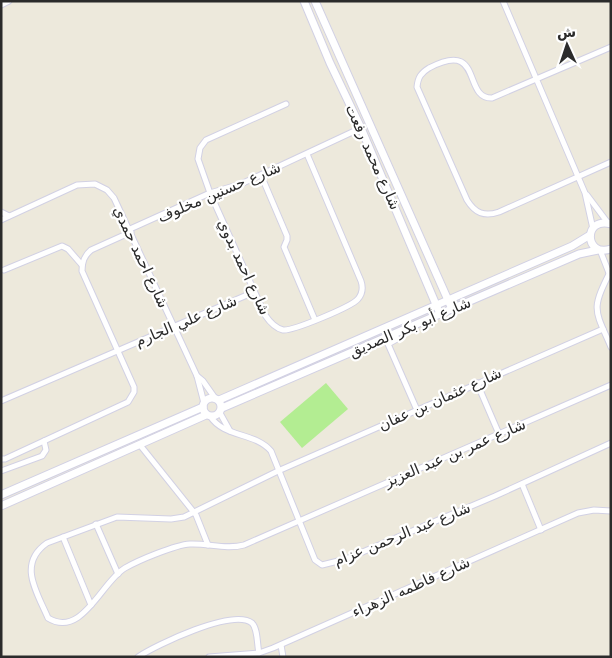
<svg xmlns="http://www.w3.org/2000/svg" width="612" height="658" viewBox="0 0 612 658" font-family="'DejaVu Sans',Cairo,sans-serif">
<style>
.pitch{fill:#b3ed92}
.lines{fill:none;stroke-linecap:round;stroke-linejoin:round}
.street-casing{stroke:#d2d1e4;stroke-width:7}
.secondary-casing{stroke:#d2d1e4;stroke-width:9}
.street{stroke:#fff;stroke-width:5}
.secondary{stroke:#fff;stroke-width:7}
.labels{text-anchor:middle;stroke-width:4.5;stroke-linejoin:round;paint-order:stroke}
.street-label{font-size:15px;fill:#2b2b2b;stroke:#fff}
</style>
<rect width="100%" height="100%" fill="#ede9dc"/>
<polygon class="pitch" points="326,383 348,409 302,448 280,422"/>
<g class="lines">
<defs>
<g id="street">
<polyline points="503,1 585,193 593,229"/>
<polyline points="1,5 9,1"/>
<path d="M611 47 492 98C462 99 484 39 429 68 421 73 418 77 417 87L467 200C475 213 484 217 499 212L611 162"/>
<path d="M286 104 206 140 200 148 198 159 210 193 265 315C269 321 275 328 283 330 293 331 351 307 358 299 363 293 363 287 361 281L307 154"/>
<polyline points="261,175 287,236 287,240 284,247 315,320"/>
<polyline points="587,195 608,223"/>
<polyline points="1,212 9,216"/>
<polyline points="1,220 77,185 95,184 107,190 114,198 197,376 204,403"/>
<polyline points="130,229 210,193 241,184 361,128"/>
<polyline points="600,250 609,273"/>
<polyline points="4,270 62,246 68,249 82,265"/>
<path d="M611 270C591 310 594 308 611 347"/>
<path d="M603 329 278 471 184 517 171 519 117 517 47 543C17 564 37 592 48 618 82 639 102 581 125 568 139 560 175 545 190 544 208 543 226 550 244 545L611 385"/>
<polyline points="395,333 397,339 388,344 417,410"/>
<polyline points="197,376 203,381 215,398"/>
<polyline points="477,383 499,434"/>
<polyline points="1,401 254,292"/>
<polyline points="220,413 230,431"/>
<path d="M210 416C224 438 255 432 271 451L315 560 322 565 346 559 495 496 611 443"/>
<polyline points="140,445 196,515 208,545"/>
<path d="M1 459H5L128 402 134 392V387L82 271C82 262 84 256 91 250L131 232"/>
<polyline points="1,471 42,456 46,450 44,441"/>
<polyline points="522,484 541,530"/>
<polyline points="96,524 118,574"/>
<polyline points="63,537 91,605"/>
<polyline points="281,645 283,657"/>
<path d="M138 657C156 645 233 608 252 623 258 629 257 645 259 653"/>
<polyline points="209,657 259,653 273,648 578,513 594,510 611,511"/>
</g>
<g id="secondary">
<polyline points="304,1 330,63 361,128 440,314"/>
<polyline points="315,1 452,309"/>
<path d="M611 224C583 216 584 258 611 249"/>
<circle cx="212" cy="407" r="9"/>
<polyline points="219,400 572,246 590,235"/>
<polyline points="222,408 579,254 598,250"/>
<polyline points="1,495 203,407"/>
<polyline points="1,506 206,415"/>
</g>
</defs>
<use href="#street" class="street-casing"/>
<use href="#secondary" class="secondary-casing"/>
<use href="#street" class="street"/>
<use href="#secondary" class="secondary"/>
</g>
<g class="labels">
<g class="street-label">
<text transform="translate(373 157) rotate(66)" y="5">شارع محمد رفعت</text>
<text transform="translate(219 192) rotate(-23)" y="5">شارع حسنين مخلوف</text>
<text transform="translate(141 257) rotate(65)" y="5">شارع احمد حمدي</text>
<text transform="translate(244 267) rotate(65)" y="5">شارع احمد بدوي</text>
<text transform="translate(186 321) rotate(-23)" y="5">شارع علي الجارم</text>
<text transform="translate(410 327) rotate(-23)" y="5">شارع أبو بكر الصديق</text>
<text transform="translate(440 399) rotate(-24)" y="5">شارع عثمان بن عفان</text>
<text transform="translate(455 453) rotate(-23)" y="5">شارع عمر بن عبد العزيز</text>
<text transform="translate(402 534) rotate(-22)" y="5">شارع عبد الرحمن عزام</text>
<text transform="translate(411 587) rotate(-24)" y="5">شارع فاطمه الزهراء</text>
</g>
</g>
<rect width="612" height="658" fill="none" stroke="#2b2b2b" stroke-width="5"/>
<g transform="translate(567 45) rotate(357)" stroke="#ffffff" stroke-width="4" paint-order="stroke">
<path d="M0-4L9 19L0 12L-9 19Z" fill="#2b2b2b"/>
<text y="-8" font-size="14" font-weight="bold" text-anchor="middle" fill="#2b2b2b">ش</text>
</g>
</svg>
